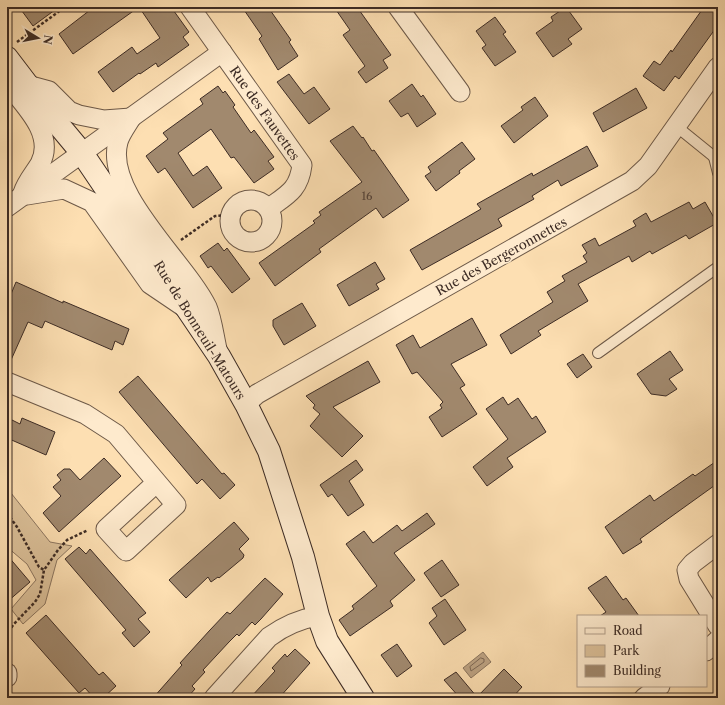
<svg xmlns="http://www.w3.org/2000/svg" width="725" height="705" viewBox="0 0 725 705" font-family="'Libre Caslon Text',serif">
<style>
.green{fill:#dcc19a;stroke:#8c7660}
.water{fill:#bca282;stroke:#89735d}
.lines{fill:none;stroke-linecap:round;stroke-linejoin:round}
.shore{stroke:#7c6754;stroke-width:1}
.building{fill:#a1896e;stroke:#3d2c25}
.service-casing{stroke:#6d5948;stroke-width:12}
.minor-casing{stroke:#6d5948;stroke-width:21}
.secondary-casing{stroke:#3d2c25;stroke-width:24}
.path{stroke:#3d2c25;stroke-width:2.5;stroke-dasharray:3 2;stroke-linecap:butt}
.service{stroke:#feeacd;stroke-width:10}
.minor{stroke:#feeacd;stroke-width:19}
.secondary{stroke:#feeacd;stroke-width:22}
.labels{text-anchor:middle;stroke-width:3;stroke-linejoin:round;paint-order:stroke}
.number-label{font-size:11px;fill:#564337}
.street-label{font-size:13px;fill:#3d2c25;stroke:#feeacd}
</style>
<rect width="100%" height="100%" fill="#fddfb2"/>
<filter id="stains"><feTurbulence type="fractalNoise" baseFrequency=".005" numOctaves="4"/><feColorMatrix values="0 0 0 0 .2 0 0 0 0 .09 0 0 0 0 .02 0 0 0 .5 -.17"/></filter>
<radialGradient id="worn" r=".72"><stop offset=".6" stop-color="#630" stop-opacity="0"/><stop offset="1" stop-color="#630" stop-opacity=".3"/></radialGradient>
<polygon class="green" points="7,488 50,542 72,546 57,560 45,604 23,624 11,609 36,580 27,564 7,547"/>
<polygon class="water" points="483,652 491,662 471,678 463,668"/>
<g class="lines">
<polygon class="shore" points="481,658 484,659 484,662 471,671 470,667"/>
</g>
<g class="building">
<polygon points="19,7 59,7 33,26"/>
<polygon points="94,7 139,7 73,54 59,34"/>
<polygon points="139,7 171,7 189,32 183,37 189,45 158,67 156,63 140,74 139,73 113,92 98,72 132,47 137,54 160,38"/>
<polygon points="242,7 268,7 291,40 289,42 298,56 278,70 259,39 262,36"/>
<polygon points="334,7 357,7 391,55 383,60 388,68 366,83 358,72 365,66 343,35 350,30"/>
<polygon points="566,7 582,29 568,39 572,44 553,57 536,33 553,21 551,17"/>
<polygon points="704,7 718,7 718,25 679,79 675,76 664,91 643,76 654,61 660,65 671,50 672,52"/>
<polygon points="495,17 506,32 503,34 516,52 495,66 482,48 486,45 476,31"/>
<polygon points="289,74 304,94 314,87 330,109 309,124 277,82"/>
<polygon points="412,84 421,97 423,95 436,114 417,127 408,113 401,117 389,101"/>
<polygon points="218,86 223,93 225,91 235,105 233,107 251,133 254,130 274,157 268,161 274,169 254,183 234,157 231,158 211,129 178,153 193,176 207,166 222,188 193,208 165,168 158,173 146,156 168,139 163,133 203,104 200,99"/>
<polygon points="636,88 647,108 603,132 593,113"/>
<polygon points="535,97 548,116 514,143 501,126 523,110 521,107"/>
<polygon points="353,126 362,138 363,137 372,151 374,150 409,200 383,218 376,208 319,249 321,252 275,286 259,263 315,223 313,221 321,215 319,212 362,182 330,141"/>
<polygon points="462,142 475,159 459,171 460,173 436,191 425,176 431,172 428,167"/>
<polygon points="587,146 598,166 561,186 558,180 532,196 534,199 498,219 502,226 422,270 410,250 481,209 477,204 532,173 533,176"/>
<polygon points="689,202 693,209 705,202 717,223 689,239 686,235 652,254 650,251 632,262 629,256 578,284 588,301 538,331 541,335 511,354 500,335 553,302 547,292 565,281 562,276 587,262 583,256 587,253 582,245 595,238 599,246 636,226 633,221 646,213 651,222"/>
<polygon points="218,243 224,251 227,248 250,279 232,293 211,266 208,268 200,256"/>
<polygon points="375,262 385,279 376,284 379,289 349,306 337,285"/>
<polygon points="16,282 63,303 63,301 129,329 123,345 115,341 112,350 45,321 42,328 28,322 7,369 7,304"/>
<polygon points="302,303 316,326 284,345 273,326 273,320"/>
<polygon points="472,318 487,345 451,364 465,385 460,388 477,414 442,437 429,417 442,408 440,405 443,402 417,372 412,374 396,345 413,335 420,348"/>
<polygon points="670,351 683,370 669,379 677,389 666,396 651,394 637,374"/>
<polygon points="583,354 592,367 577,378 567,364"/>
<polygon points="368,361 380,382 333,407 363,436 342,457 310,426 320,414 313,408 315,405 306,396"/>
<polygon points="138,376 222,474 224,473 235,485 220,499 202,479 197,484 119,392"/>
<polygon points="503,397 508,405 518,398 532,419 536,416 546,432 507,458 513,467 487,486 473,467 508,439 486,409"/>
<polygon points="22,418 55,432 46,455 7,438 7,431 12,420 20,424"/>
<polygon points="104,458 121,476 59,532 43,513 61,496 53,487 61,480 57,475 64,469 70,469 80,480"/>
<polygon points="356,460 363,470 349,481 364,505 348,516 332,494 328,497 320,485"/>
<polygon points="718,460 718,483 640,539 642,542 623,554 605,527 650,495 654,501 693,474 695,476"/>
<polygon points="427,513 435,524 394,553 415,580 390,601 393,606 350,636 339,620 354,609 352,606 377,586 346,544 364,531 373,543 397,525 402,531"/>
<polygon points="234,522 249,539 239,549 244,555 243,558 219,578 218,577 211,582 208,577 186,598 169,580"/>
<polygon points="79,547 86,554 90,549 146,613 138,619 150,632 134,647 122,633 126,630 65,559"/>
<polygon points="7,555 30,582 7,602"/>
<polygon points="442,560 459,585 441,597 424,573"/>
<polygon points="606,576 623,600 626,598 639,616 600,616 606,612 588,588"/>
<polygon points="265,578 283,594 261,619 255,625 252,622 239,636 237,634 229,642 203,670 205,672 192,686 195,689 187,698 153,698 182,665 180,663 210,630 227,612 230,614"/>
<polygon points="445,599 466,630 444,645 429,623 437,616 432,608"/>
<polygon points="46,615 99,675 103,672 116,686 103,698 94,698 85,688 79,693 26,633"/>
<polygon points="397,644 412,666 397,677 381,655"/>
<polygon points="295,649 310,663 279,698 250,698 275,671 272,668 285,654 287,657"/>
<polygon points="504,669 522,687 512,698 460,698 444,680 456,672 477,697"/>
</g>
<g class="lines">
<defs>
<g id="service">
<polyline points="676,126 718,160"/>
<polyline points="714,157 718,173"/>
<polyline points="598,353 718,267"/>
</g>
<g id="minor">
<path d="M190 7 302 165C299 190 287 195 269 208"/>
<polyline points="398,7 460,92"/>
<path d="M7 83C24 105 56 134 40 164 34 174 27 181 23 193"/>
<polyline points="27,85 49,91 69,111 79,115 104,120 131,118"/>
<path d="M131 118C127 125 120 134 118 142 104 193 185 262 207 307 212 319 214 336 217 349"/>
<polyline points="27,195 64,189 92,202 150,284 184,307"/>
<circle cx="251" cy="221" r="21"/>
<polyline points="7,207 222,52"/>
<polyline points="7,382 85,414 116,434 176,505 126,551 106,529 156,483"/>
<polyline points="246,404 257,394 632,181 648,166 718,67"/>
<polyline points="718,544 693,563 687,570 689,579 718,626"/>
<polyline points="706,651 718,640"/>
<polyline points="7,673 7,677"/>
<path d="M214 698 269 637C284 626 300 619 318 616"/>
<polyline points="644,698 660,686"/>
</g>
<polyline id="secondary" points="7,58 52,117 82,153 219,356 246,404 269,451 303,557 318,616 327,641 363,698"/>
</defs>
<use href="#service" class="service-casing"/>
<use href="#minor" class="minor-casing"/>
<use href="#secondary" class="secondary-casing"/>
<g class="path">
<polyline points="17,42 65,7"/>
<polyline points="181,240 215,216 230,215"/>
<polyline points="7,513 17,527 39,567 44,570"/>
<polyline points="9,632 13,625 35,602 40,594 44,570 58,550 67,540 88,530"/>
</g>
<use href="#service" class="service"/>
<use href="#minor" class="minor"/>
<use href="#secondary" class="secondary"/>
</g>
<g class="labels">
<g class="number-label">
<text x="367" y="200">16</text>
</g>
<g class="street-label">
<text transform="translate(265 113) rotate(55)" y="5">Rue des Fauvettes</text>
<text transform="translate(501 256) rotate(-29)" y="5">Rue des Bergeronnettes</text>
<text transform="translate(200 330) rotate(58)" y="5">Rue de Bonneuil-Matours</text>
</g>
</g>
<rect width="725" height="705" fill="none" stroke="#fddfb2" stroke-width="24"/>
<rect x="8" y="8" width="709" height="689" fill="none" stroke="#3d2c25" stroke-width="2"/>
<rect x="12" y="12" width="701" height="681" fill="none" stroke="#3d2c25"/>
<rect x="577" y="615" width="130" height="72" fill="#feeacd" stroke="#b19e8a"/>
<rect x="585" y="628" width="20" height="6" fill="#feeacd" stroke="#b19e8a"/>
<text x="613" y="635" font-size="12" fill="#3d2c25">Road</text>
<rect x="585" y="645" width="20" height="12" fill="#dcc19a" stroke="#b19e8a"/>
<text x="613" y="655" font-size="12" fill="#3d2c25">Park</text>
<rect x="585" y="665" width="20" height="12" fill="#a1896e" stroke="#b19e8a"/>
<text x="613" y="675" font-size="12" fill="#3d2c25">Building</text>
<g transform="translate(38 38) rotate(100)" stroke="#feeacd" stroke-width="3" paint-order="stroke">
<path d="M0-3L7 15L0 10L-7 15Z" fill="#3d2c25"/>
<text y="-6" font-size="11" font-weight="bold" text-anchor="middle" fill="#3d2c25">N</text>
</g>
<rect width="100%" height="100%" filter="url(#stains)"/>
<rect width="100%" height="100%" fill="url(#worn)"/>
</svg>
